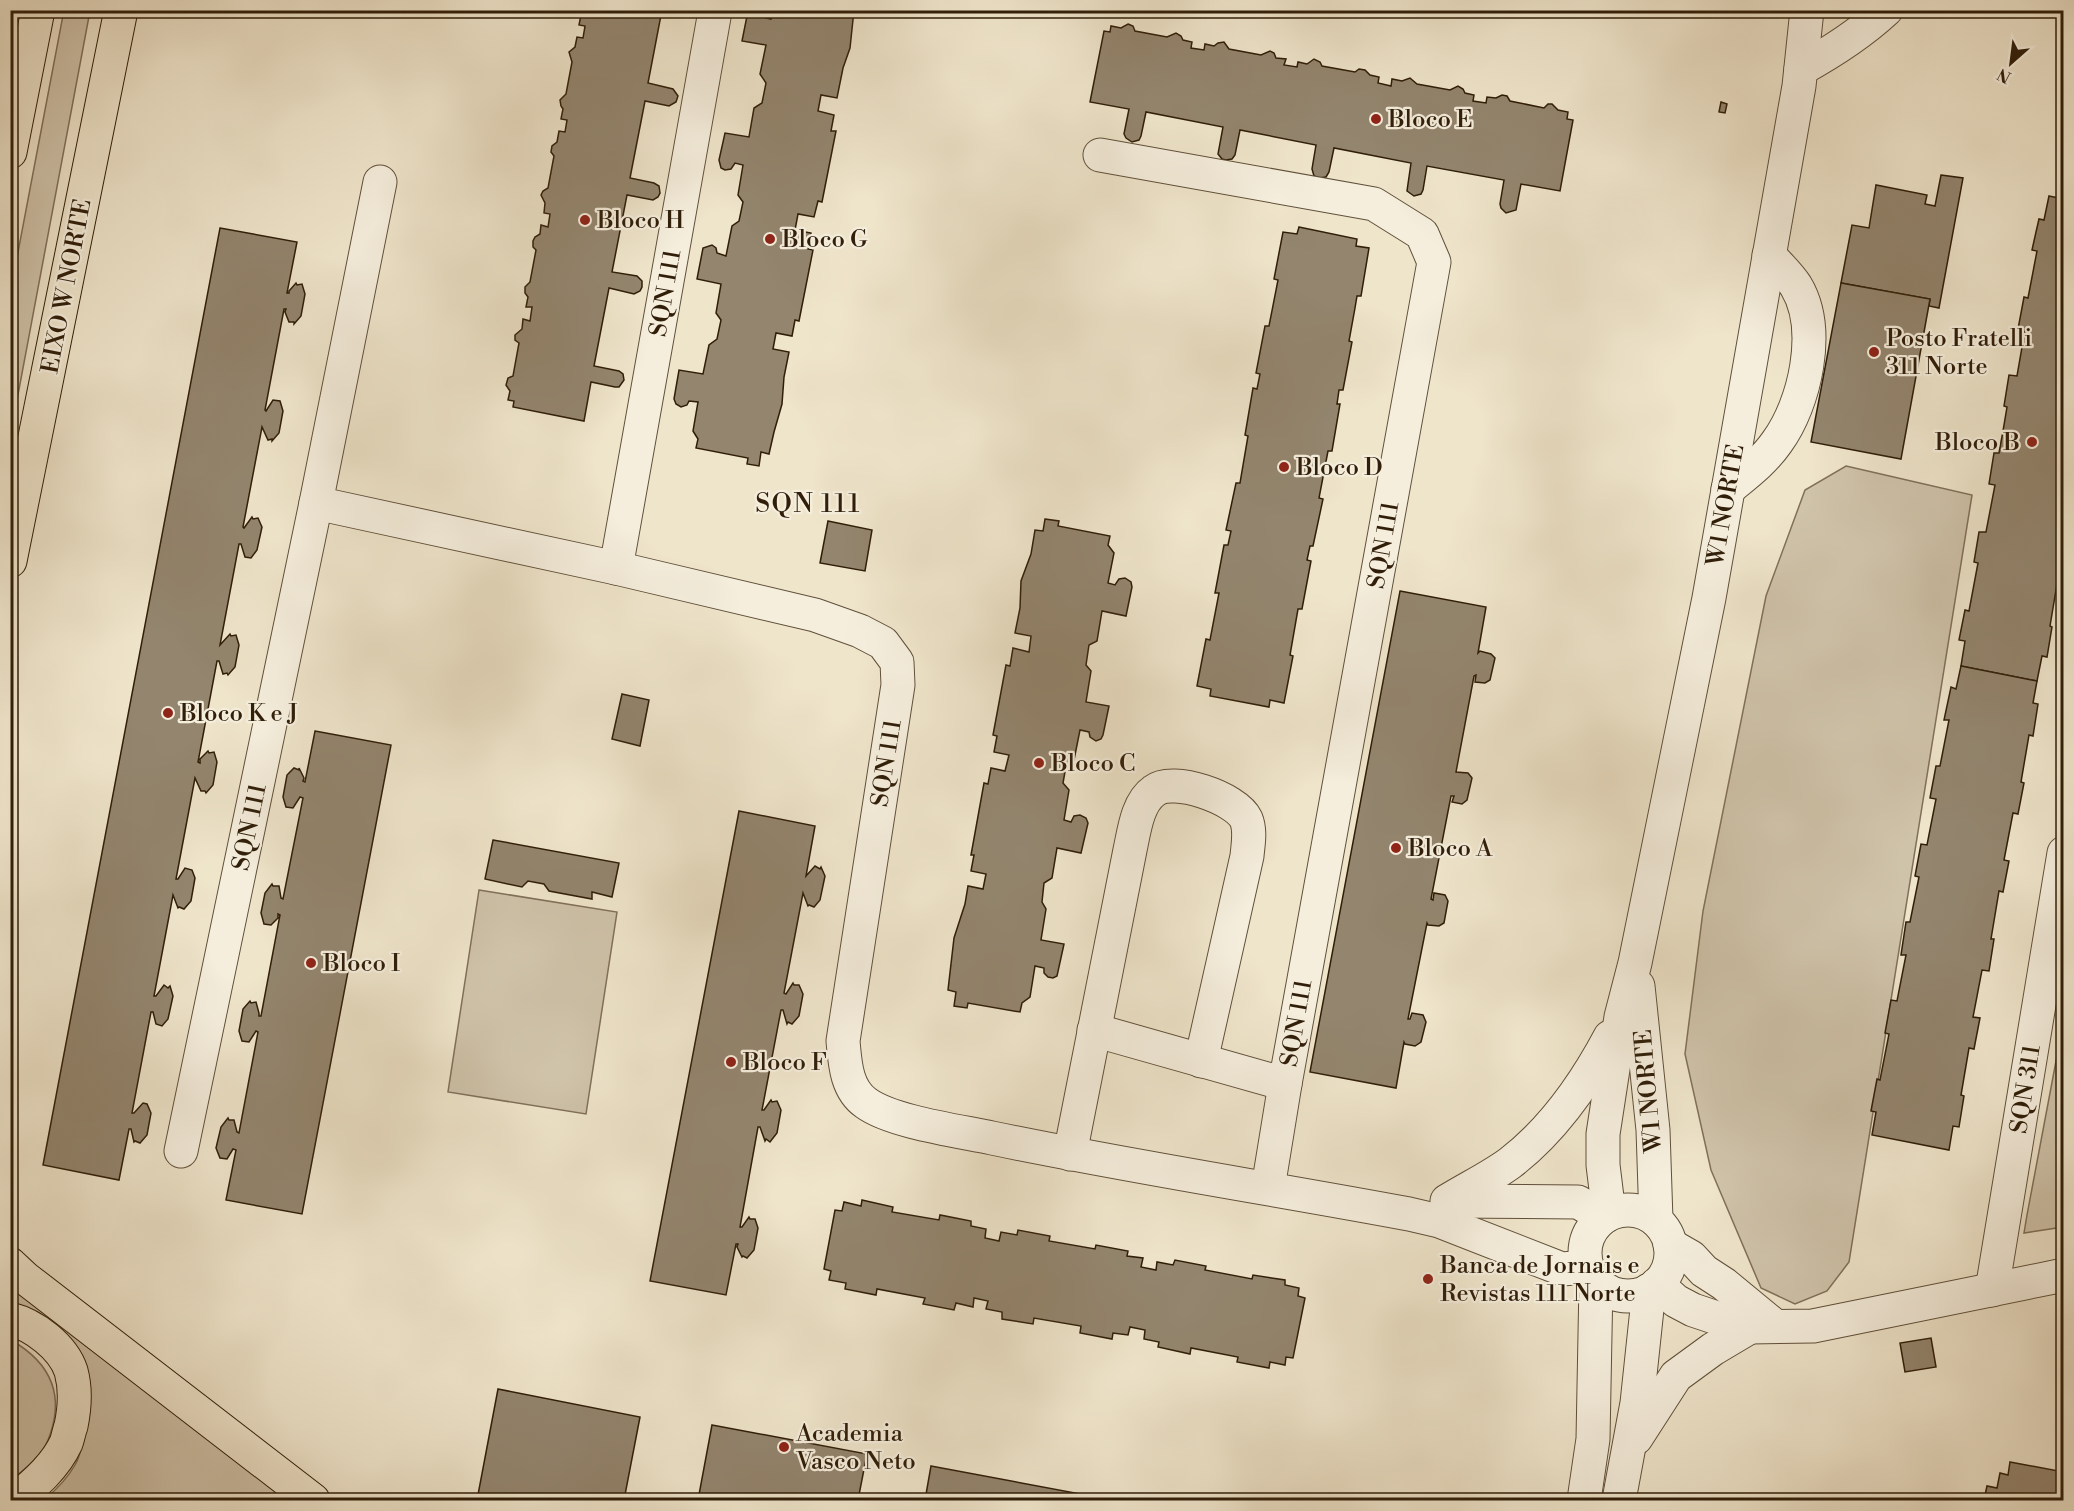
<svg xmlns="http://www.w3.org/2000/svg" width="2074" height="1511" viewBox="0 0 2074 1511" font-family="'Libre Bodoni',serif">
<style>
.green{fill:#cfc3aa;stroke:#80705a;stroke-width:1.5}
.building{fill:#93856e;stroke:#301e09;stroke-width:1.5}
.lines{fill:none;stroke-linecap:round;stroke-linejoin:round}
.minor-casing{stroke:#60503a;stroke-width:35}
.major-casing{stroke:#301e09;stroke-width:35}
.minor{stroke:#f5eedd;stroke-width:33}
.major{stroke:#efe5cb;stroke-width:33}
.poi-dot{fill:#8f2418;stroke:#f5eedd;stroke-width:2}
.labels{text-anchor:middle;stroke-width:4.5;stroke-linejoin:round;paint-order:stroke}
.poi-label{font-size:24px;fill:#301e09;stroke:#f5eedd;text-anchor:start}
.street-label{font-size:24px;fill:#301e09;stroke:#f5eedd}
.neighbourhood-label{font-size:26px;letter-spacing:1.5px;fill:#301e09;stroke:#f5eedd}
</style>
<rect width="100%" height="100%" fill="#efe5cb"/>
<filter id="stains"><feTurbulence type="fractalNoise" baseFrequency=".00333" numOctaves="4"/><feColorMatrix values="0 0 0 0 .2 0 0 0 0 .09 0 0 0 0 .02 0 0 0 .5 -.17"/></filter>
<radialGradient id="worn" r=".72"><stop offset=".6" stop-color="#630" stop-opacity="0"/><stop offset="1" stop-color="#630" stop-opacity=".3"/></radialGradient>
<g class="green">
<polygon points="64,10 90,11 11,432 11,289"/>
<polygon points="1846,466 1972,495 1849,1262 1827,1291 1795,1304 1761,1288 1711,1170 1685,1054 1703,911 1766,596 1805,490"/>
<polygon points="479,890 617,912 586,1114 448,1092"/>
<polygon points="2063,1024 2063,1227 2024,1233 2027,1215"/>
<path d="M10 1284 287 1500H44C56 1490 67 1479 75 1465 84 1450 86 1416 88 1399L11 1304Z"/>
<path d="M11 1340C51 1363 66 1395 48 1440 42 1456 24 1470 11 1480Z"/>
</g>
<g class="building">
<polygon points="578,10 662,10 648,83 673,89 678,96 676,102 669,106 645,101 630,178 654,183 659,186 660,193 658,197 653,200 627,195 612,272 637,276 642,281 642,287 640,291 634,294 609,288 594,366 619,371 623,374 624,380 619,387 615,387 591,382 584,421 513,407 514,401 508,400 510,391 506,385 508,378 513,376 519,343 515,340 515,335 522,329 523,319 530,321 532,307 526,307 528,297 525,293 525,287 530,282 536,250 533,247 533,241 535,237 540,234 541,225 548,227 550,214 544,213 545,203 541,195 543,191 548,188 554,156 551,152 552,146 557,142 559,131 565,132 567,120 561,119 563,109 561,106 560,100 566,94 572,62 569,52 575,47 577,37 583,38 585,26 579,25 581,15"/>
<polygon points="761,10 762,17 771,19 773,10 854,10 850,48 843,68 837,98 821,95 818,111 834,115 831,131 836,131 822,202 818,201 814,217 798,214 795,230 811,233 808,249 813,250 799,321 795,320 792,336 776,333 773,349 789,352 784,377 782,404 774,432 769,454 761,452 759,466 747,464 748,458 696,448 698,439 693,431 698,402 689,401 687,405 681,407 676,404 674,399 679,370 703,374 709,345 717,339 721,320 716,313 721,284 697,279 703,248 712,245 716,248 717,253 726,256 732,226 739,221 743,202 738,195 743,165 735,163 731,169 725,170 721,168 719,160 725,133 749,137 754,108 762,103 766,83 760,74 766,45 742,41 748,11"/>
<polygon points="1128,24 1133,26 1135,31 1167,37 1176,33 1181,36 1183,40 1192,42 1191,48 1204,50 1205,44 1214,46 1218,43 1224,42 1229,49 1261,55 1270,51 1274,53 1276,58 1286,59 1284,65 1297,67 1298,62 1307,64 1314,59 1320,62 1322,66 1355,72 1359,69 1365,70 1370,75 1379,77 1378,83 1391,86 1392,79 1402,81 1410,78 1417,84 1450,90 1458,86 1463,89 1465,93 1474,95 1473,101 1486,103 1487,97 1496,98 1502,95 1507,96 1510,101 1544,108 1548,104 1552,104 1558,110 1568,112 1567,119 1573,120 1560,191 1521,184 1516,210 1506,213 1501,208 1500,204 1504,180 1427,166 1423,190 1421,194 1414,196 1407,191 1411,163 1334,148 1329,172 1326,177 1319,178 1314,176 1312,169 1316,145 1240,130 1235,155 1232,159 1226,160 1222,159 1218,154 1223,127 1146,112 1141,136 1139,140 1132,142 1126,138 1124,134 1129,109 1090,102 1104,31 1110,32 1111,26 1121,28"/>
<polygon points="1721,102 1727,104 1725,113 1719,112"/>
<polygon points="1941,175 1963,178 1939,308 1929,306 1930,299 1841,283 1852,225 1869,228 1876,185 1927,195 1925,204 1935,206"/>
<polygon points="2049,196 2064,199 2064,572 2062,578 2058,578 2050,626 2052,627 2047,657 2042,656 2037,681 1961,666 1965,641 1959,640 1965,610 1969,611 1978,563 1974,562 1979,532 1986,532 1995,485 1989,484 1994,453 1999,453 2003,431 2007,407 2004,406 2009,375 2017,376 2025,330 2018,329 2024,297 2028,298 2037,251 2032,250 2036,232 2039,219 2044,220"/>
<polygon points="1299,227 1357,239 1356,246 1369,248 1361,296 1357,296 1355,308 1349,341 1352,342 1343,390 1339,390 1337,404 1340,404 1332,451 1328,451 1319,498 1323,499 1313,546 1310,546 1307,560 1311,561 1302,609 1298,609 1290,655 1293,656 1284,703 1270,700 1269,707 1210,696 1211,689 1197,686 1206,639 1210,640 1219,593 1215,593 1224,545 1228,545 1231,531 1226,530 1236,483 1240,483 1248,436 1245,435 1253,388 1257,389 1260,374 1256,373 1265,326 1269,326 1278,280 1274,279 1283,232 1297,234"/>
<polygon points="220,228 297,242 287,293 289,293 289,291 296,283 297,285 302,284 305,294 301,316 294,324 294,322 289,322 285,312 286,309 284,309 265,410 266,411 273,400 280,401 283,411 279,433 272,441 272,439 268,440 262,427 243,527 244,528 252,517 253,519 258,518 262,527 257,550 251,558 245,557 241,544 239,544 220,645 230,634 231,636 236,635 239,645 235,667 228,675 227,673 223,674 219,661 217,661 198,762 200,763 200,759 208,751 209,753 214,752 217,762 213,785 206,793 205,791 201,791 195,778 176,879 178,879 185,868 192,870 195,878 191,901 184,909 179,907 178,908 173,895 154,996 156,996 164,985 168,988 170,986 173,996 168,1019 162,1026 156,1024 153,1012 151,1012 132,1113 134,1113 143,1103 147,1104 151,1113 147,1135 140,1143 135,1141 134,1142 131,1129 129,1129 119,1180 43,1165"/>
<polygon points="1841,283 1930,299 1901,459 1811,442"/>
<polygon points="1045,519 1059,521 1058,526 1110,536 1108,545 1114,553 1108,583 1115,585 1119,579 1125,578 1131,582 1132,587 1126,616 1102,611 1097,641 1089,645 1086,665 1091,671 1086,702 1109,706 1103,735 1101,739 1096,741 1090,737 1089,732 1080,730 1074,760 1066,766 1063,783 1069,790 1064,820 1071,822 1074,816 1080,815 1086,818 1088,823 1081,853 1057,848 1052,878 1044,883 1042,902 1046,909 1041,940 1064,944 1057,976 1053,978 1048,977 1044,973 1044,968 1035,966 1030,997 1022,1003 1020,1012 968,1003 967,1008 954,1006 956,992 948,990 954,938 965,904 968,886 983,889 986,874 971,871 974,855 971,855 984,783 988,784 991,768 1005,771 1009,755 994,752 997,736 993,735 1006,665 1010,666 1013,648 1029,652 1031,636 1015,633 1020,608 1021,581 1031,554 1035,530 1043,531"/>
<polygon points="828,521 872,530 865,571 820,563"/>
<polygon points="1400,591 1486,607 1478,653 1480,651 1491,654 1495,658 1490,680 1485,683 1475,682 1476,675 1474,676 1456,772 1468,773 1472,778 1467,800 1462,804 1452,802 1454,796 1451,796 1431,899 1433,900 1434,893 1445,895 1448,901 1444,923 1439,926 1428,925 1427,923 1408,1019 1410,1019 1412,1013 1423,1015 1426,1022 1421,1042 1415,1046 1405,1044 1404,1042 1396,1088 1310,1072"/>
<polygon points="1961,666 2037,681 2033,703 2038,704 2033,736 2029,735 2021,782 2024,783 2018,814 2013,813 2004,860 2009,861 2003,892 1999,891 1991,939 1994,939 1989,971 1982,970 1973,1017 1980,1018 1974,1049 1969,1048 1961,1095 1964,1096 1959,1127 1953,1126 1949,1150 1872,1135 1876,1112 1871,1111 1877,1079 1880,1080 1889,1034 1885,1033 1891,1000 1897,1001 1906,955 1901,955 1906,922 1910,922 1919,877 1915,876 1921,844 1927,845 1936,799 1930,798 1936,766 1940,766 1949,720 1944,720 1951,687 1956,689"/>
<polygon points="622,694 649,700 640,746 612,739"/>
<polygon points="315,731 391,745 302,1214 226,1200 236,1150 233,1149 227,1159 220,1158 216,1148 221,1127 228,1118 229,1120 234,1120 237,1132 239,1133 258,1032 256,1031 249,1042 242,1041 239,1031 243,1009 250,1001 251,1003 256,1002 259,1013 259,1016 261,1016 280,915 278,914 278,918 271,925 264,924 261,913 265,893 272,884 273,886 279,886 281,898 283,899 303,798 300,797 293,808 286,807 283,797 287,775 294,768 299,770 299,768 304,778 303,781 305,782"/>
<polygon points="739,811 815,826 806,876 815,866 820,869 821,867 825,876 820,900 814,907 809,905 808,906 803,893 784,993 786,994 793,983 794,985 799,985 803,994 799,1016 792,1024 788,1022 787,1024 783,1010 781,1010 762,1110 764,1110 771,1100 772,1102 777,1101 781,1110 777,1133 770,1142 766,1139 765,1141 760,1127 758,1127 740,1227 742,1227 749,1217 750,1219 755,1219 758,1228 754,1250 747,1258 743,1256 742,1257 737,1247 738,1244 736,1244 726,1295 650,1281"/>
<polygon points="493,840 619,863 612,897 592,892 592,899 549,891 544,884 528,881 522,887 485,879"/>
<polygon points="862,1200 893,1207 892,1212 939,1220 940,1215 971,1221 971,1226 986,1229 985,1238 999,1241 1001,1232 1017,1235 1018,1230 1050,1236 1049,1241 1095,1249 1096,1245 1128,1251 1127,1256 1143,1258 1141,1267 1156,1270 1157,1262 1173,1265 1175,1260 1206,1266 1205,1270 1252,1279 1253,1275 1285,1280 1285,1285 1299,1288 1298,1296 1305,1298 1293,1358 1286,1357 1285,1365 1270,1362 1269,1368 1237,1362 1238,1357 1191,1348 1190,1354 1158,1347 1159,1342 1144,1339 1145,1330 1130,1327 1128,1335 1113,1333 1112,1339 1080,1333 1081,1326 1034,1318 1033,1324 1002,1319 1002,1312 986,1309 988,1301 974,1298 973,1307 956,1303 954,1310 923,1304 925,1298 877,1289 876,1295 845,1289 846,1283 829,1280 831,1271 824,1269 835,1210 842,1211 844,1202 861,1206"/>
<polygon points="1931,1338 1936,1367 1905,1372 1900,1343"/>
<polygon points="498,1389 640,1417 624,1500 477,1500"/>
<polygon points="712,1425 867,1454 858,1500 698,1500"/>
<polygon points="2010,1462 2064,1472 2064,1500 1984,1500 1987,1486 1997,1488 2000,1473 2008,1475"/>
<polygon points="931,1466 1086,1495 1085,1500 925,1500"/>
</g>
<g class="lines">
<defs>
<g id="minor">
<path d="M1801 69C1832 52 1860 34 1886 10"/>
<polyline points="1100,155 1374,204 1422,234 1434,262 1285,1084 1268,1188"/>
<path d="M1728 489C1745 475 1764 461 1777 442 1805 404 1822 329 1796 286 1789 275 1778 265 1769 255"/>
<path d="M316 503 616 568 815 615 860 631 883 643 897 662 898 685 843 1041C845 1063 846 1089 866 1103 892 1122 959 1131 992 1138 1131 1167 1270 1188 1409 1214L1439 1221 1562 1269 1587 1267"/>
<polyline points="616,568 714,17"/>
<polyline points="1638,986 1653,1130 1656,1220"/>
<polyline points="1094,1030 1285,1084"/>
<polyline points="181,1151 316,503 380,182"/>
<path d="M1070 1154 1130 850C1134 832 1137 803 1154 791 1173 776 1236 798 1246 819 1251 831 1248 844 1247 856L1201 1061"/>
<path d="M1447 1201C1468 1188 1491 1177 1510 1163 1553 1130 1585 1084 1610 1037"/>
<polyline points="1448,1201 1578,1202 1604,1217"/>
<circle cx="1628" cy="1253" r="43"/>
<polyline points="1609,1214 1603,1165 1603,1134 1621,1017 1635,963 1709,598 1799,86 1807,10"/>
<polyline points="1670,1245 1691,1257 1704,1271 1724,1284 1775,1326"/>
<polyline points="1657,1284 1676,1301 1693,1310 1729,1322 1750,1327 1813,1326 2064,1275"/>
<polyline points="1992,1290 2064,853"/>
<polyline points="1636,1438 1676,1376 1713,1349 1750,1327"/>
<polyline points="1584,1500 1593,1439 1596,1282"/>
<polyline points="1619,1500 1637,1403 1649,1290"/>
</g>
<g id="major">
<polyline points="10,152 38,10"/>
<polyline points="10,561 121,10"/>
<polyline points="10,1264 25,1278 313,1500"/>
<path d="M10 1319C34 1325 63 1347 71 1371 76 1389 75 1407 71 1426 69 1431 68 1438 66 1443 55 1467 34 1485 14 1500"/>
</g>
</defs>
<use href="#minor" class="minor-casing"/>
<use href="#major" class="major-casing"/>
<use href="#minor" class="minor"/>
<use href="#major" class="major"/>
</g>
<g class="poi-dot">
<circle cx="1376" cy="119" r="6"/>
<circle cx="585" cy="220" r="6"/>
<circle cx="770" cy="239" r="6"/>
<circle cx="1874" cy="352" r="6"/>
<circle cx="2032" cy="442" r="6"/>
<circle cx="1284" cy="467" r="6"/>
<circle cx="168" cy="713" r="6"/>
<circle cx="1039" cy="763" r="6"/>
<circle cx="1396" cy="848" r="6"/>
<circle cx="311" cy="963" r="6"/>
<circle cx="731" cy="1062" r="6"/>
<circle cx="1428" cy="1279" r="6"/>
<circle cx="784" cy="1447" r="6"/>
</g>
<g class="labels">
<g class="poi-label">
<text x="1388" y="127">Bloco E</text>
<text x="597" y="228">Bloco H</text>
<text x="782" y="247">Bloco G</text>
<text x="1886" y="346">Posto Fratelli<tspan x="1886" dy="28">311 Norte</tspan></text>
<text x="2020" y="450" text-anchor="end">Bloco B</text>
<text x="1296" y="475">Bloco D</text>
<text x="180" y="721">Bloco K e J</text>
<text x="1051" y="771">Bloco C</text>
<text x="1408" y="856">Bloco A</text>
<text x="323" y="971">Bloco I</text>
<text x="743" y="1070">Bloco F</text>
<text x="1440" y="1273">Banca de Jornais e<tspan x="1440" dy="28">Revistas 111 Norte</tspan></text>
<text x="796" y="1441">Academia<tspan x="796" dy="28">Vasco Neto</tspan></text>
</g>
<g class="street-label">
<text transform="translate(66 286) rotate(-79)" y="8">EIXO W NORTE</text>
<text transform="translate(665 293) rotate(-80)" y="8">SQN 111</text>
<text transform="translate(1725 505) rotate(-80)" y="8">W1 NORTE</text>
<text transform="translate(1383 545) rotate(-80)" y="8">SQN 111</text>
<text transform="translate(886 763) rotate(-81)" y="8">SQN 111</text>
<text transform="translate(249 827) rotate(-78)" y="8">SQN 111</text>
<text transform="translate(1296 1023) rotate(-80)" y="8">SQN 111</text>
<text transform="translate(2025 1089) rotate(-81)" y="8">SQN 311</text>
<text transform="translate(1648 1091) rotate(-95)" y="8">W1 NORTE</text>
</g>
<g class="neighbourhood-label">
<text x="808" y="512">SQN 111</text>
</g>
</g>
<rect width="2074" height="1511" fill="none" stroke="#efe5cb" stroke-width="36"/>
<rect x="12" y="12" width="2050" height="1487" fill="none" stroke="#301e09" stroke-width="3"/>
<rect x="18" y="18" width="2038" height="1475" fill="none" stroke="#301e09" stroke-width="1.5"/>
<g transform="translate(2011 63) rotate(208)" stroke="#f5eedd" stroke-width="4.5" paint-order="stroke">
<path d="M0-4.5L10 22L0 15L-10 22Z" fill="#301e09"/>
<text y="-9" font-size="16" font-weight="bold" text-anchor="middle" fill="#301e09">N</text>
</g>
<rect width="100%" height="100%" filter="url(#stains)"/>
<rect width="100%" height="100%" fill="url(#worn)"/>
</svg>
